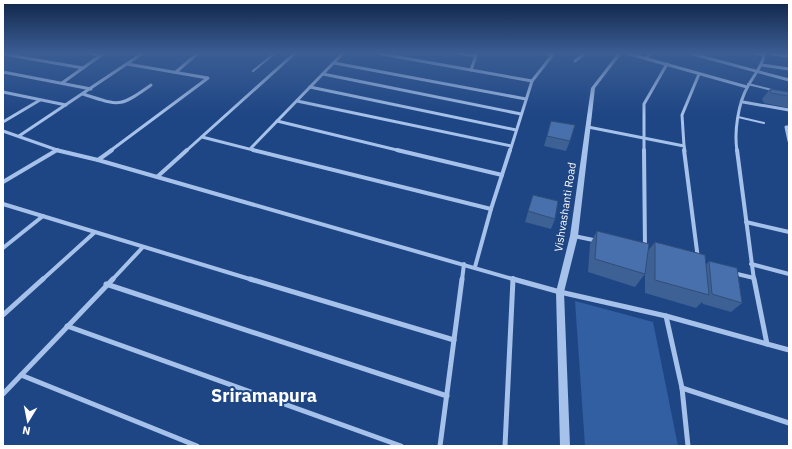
<svg xmlns="http://www.w3.org/2000/svg" width="792" height="449" viewBox="0 0 792 449" font-family="'IBM Plex Sans',sans-serif">
<style>
.green{fill:#325ea2}
.lines{fill:none;stroke-linecap:round;stroke-linejoin:round}
.service{stroke:#a6c1ea;stroke-width:2}
.minor-far2{stroke:#a6c1ea;stroke-width:3}
.minor-far1{stroke:#a6c1ea;stroke-width:4}
.minor{stroke:#a6c1ea;stroke-width:5}
.tertiary{fill:#a6c1ea;fill-rule:evenodd}
.wall{fill:#3d6095}
.building{fill:#4770ad;stroke:#324e79}
.labels{text-anchor:middle;stroke-width:4;stroke-linejoin:round;paint-order:stroke}
.street-label{font-size:11px;fill:#fff;stroke:#1e4684}
.near-district-label{font-size:18px;font-weight:bold;fill:#fff;stroke:#1e4684}
</style>
<rect width="100%" height="100%" fill="#1e4684"/>
<polygon class="green" points="575,301 653,322 678,446 585,446"/>
<g class="lines">
<g class="service">
<polyline points="253,71 275,53"/>
<polyline points="748,84 772,90"/>
<polyline points="738,117 764,123"/>
</g>
<g class="minor-far2">
<polyline points="87,53 101,55"/>
<polyline points="376,53 532,81"/>
<polyline points="457,53 476,56"/>
<polyline points="545,53 552,55"/>
<polyline points="626,53 747,87"/>
<polyline points="689,53 789,80"/>
<polyline points="755,53 764,55"/>
<polyline points="765,53 789,56"/>
<polyline points="3,54 83,68"/>
<polyline points="646,58 651,53"/>
<polyline points="575,61 585,53"/>
<polyline points="334,63 526,99"/>
<polyline points="762,65 789,69"/>
<polyline points="471,70 477,53"/>
<polyline points="3,72 91,89"/>
<polyline points="176,72 198,53"/>
<polyline points="323,74 521,114"/>
<polyline points="62,83 104,53"/>
<polyline points="310,87 516,130"/>
<polyline points="3,92 66,105"/>
<path d="M83 94C121 106 118 108 151 85"/>
<polyline points="297,101 511,146"/>
<polyline points="743,102 789,110"/>
<polyline points="277,121 401,151"/>
<polyline points="3,122 40,100"/>
<polyline points="588,127 684,146 685,151"/>
<polyline points="789,127 786,127 789,141"/>
<polyline points="3,131 60,151"/>
<polyline points="19,136 143,53"/>
<polyline points="202,137 257,151"/>
<polyline points="684,146 682,115 699,74"/>
<polyline points="251,148 343,53"/>
<polyline points="110,151 208,78 127,64"/>
<polyline points="186,151 295,53"/>
<polyline points="510,151 532,81 554,53"/>
<polyline points="644,151 644,104 667,64"/>
<path d="M737 151C734 132 738 103 748 86 755 73 761 69 765 53"/>
</g>
<g class="minor-far1">
<polyline points="56,150 98,160 516,280"/>
<polyline points="253,150 491,209"/>
<polyline points="397,150 502,175"/>
<polyline points="644,150 645,247"/>
<polyline points="684,150 698,259"/>
<polyline points="737,150 754,280"/>
<polyline points="98,160 112,150"/>
<polyline points="157,177 187,150"/>
<polyline points="3,182 57,150"/>
<polyline points="3,204 253,280"/>
<polyline points="746,222 789,232"/>
<polyline points="574,236 598,241"/>
<polyline points="3,248 43,216"/>
<polyline points="751,264 789,274"/>
<polyline points="475,267 491,209 510,150"/>
<polyline points="733,273 754,278"/>
<polyline points="42,280 95,232"/>
<polyline points="112,280 143,247"/>
<polyline points="462,280 464,264"/>
<polyline points="513,280 513,278"/>
</g>
<g class="minor">
<polyline points="250,279 454,340"/>
<polyline points="513,279 560,292 666,316 789,350"/>
<polyline points="754,279 767,344"/>
<polyline points="106,284 447,396"/>
<polyline points="3,315 43,279"/>
<polyline points="666,316 682,388 688,446"/>
<polyline points="67,326 401,446"/>
<polyline points="21,375 197,446"/>
<polyline points="682,388 789,423"/>
<polyline points="3,394 113,279"/>
<polyline points="440,446 462,279"/>
<polyline points="505,446 513,279"/>
</g>
<polygon class="tertiary" points="618,53 622,53 595,88 578,236 564,292 570,446 560,446 556,292 570,236 591,88"/>
</g>
<g class="wall">
<polygon points="770,89 789,92 789,108 764,103 762,99"/>
<polygon points="551,121 570,141 566,151 544,146"/>
<polygon points="533,195 555,219 551,229 525,222"/>
<polygon points="597,231 648,251 655,242 706,265 709,261 742,303 731,312 703,304 702,302 696,308 645,293 645,272 645,274 635,287 588,272 590,244"/>
</g>
<g class="building">
<polygon points="770,89 789,92 789,96 771,93"/>
<polygon points="551,121 575,125 570,141 547,136"/>
<polygon points="533,195 558,201 555,219 528,211"/>
<polygon points="597,231 649,244 645,274 595,259"/>
<polygon points="655,242 705,255 709,295 655,280"/>
<polygon points="709,261 737,268 742,303 712,294"/>
</g>
<linearGradient id="sky" x2="0" y2="1"><stop stop-color="#102649"/><stop offset="0.46" stop-color="#3b5d94"/><stop offset="1" stop-color="#3b5d94" stop-opacity="0"/></linearGradient>
<rect width="792" height="115" fill="url(#sky)"/>
<g class="labels">
<g class="street-label">
<text transform="translate(565 207) rotate(-81)" y="4">Vishvashanti Road</text>
</g>
<g class="near-district-label">
<text x="264" y="402">Sriramapura</text>
</g>
</g>
<rect width="792" height="449" fill="none" stroke="#ffffff" stroke-width="8"/>
<g transform="translate(28 421) rotate(190)" stroke="#1e4684" stroke-width="3" paint-order="stroke">
<path d="M0-3L7 15L0 10L-7 15Z" fill="#ffffff"/>
<text y="-6" font-size="11" font-weight="bold" text-anchor="middle" fill="#ffffff">N</text>
</g>
</svg>
